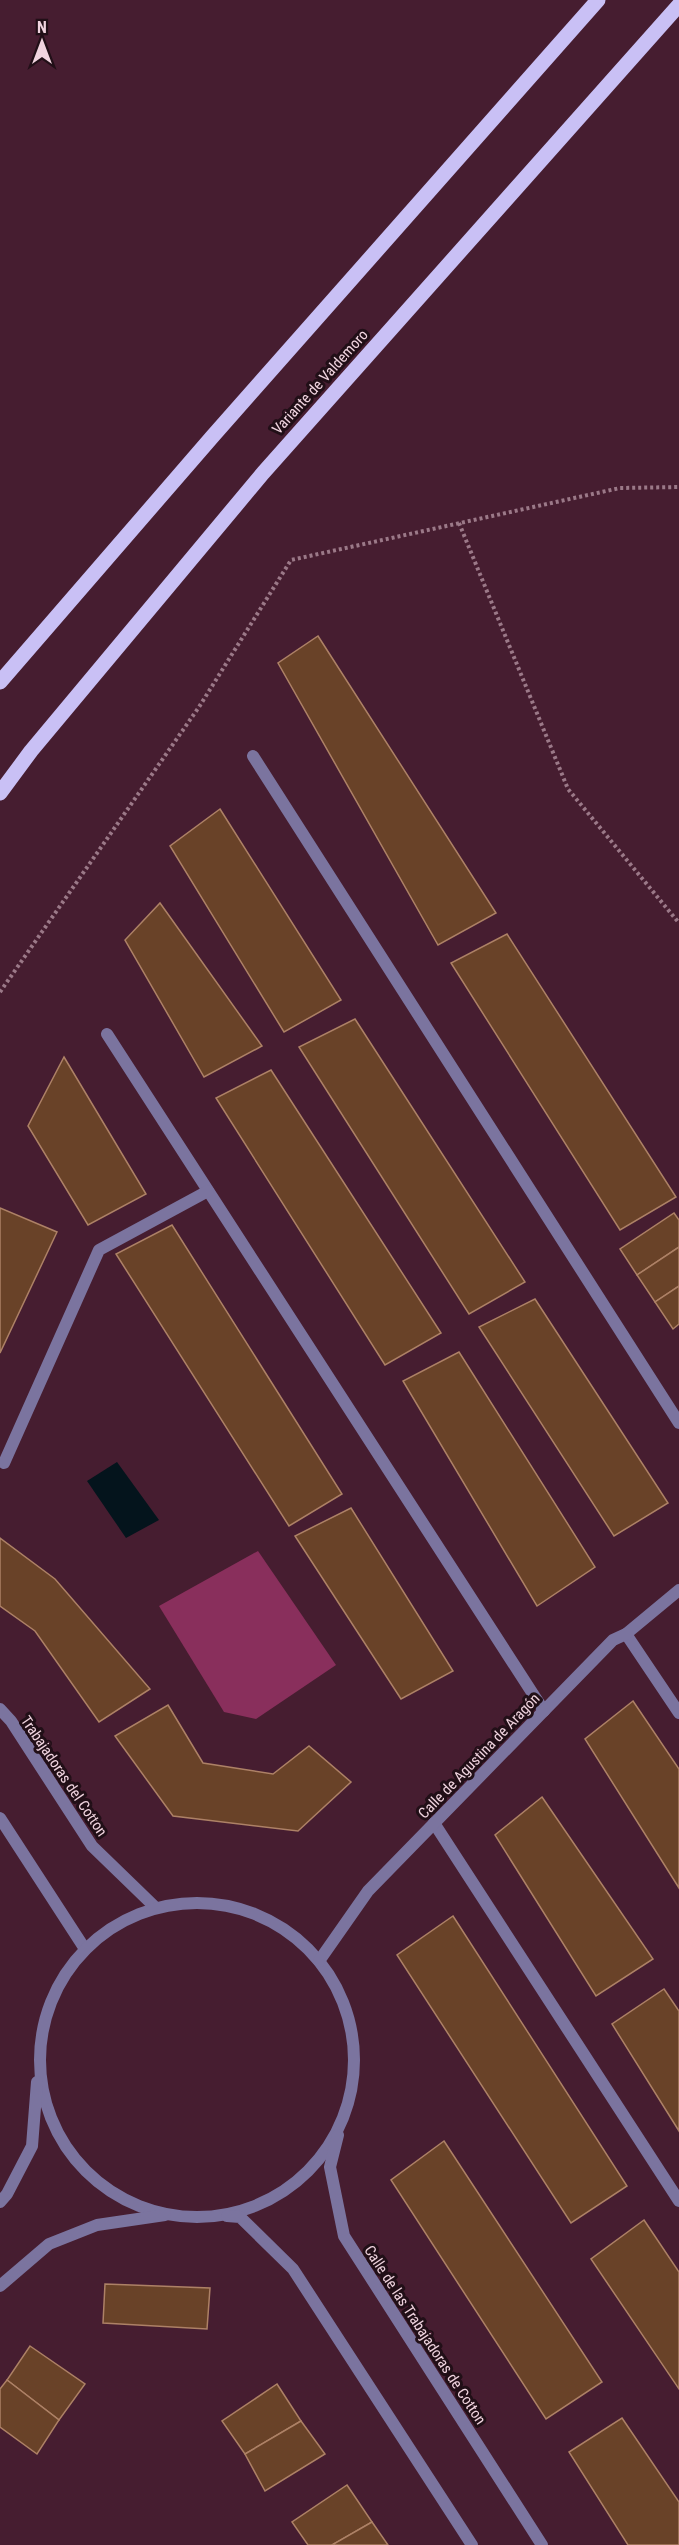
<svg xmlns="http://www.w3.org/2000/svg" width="679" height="2545" viewBox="0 0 679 2545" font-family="'Roboto Condensed',sans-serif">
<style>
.green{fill:#892f5c}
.water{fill:#04141c}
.building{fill:#694228;stroke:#ad8166;stroke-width:1.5}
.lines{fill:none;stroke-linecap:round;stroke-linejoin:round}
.path{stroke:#9b7988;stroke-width:4;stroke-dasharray:3 3;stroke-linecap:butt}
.street{stroke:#7b749f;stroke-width:12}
.primary{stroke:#c9c0f5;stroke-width:15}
.labels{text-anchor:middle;stroke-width:6;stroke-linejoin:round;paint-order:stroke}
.street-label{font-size:15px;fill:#f0d4df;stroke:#210f17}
</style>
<rect width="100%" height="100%" fill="#461d30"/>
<polygon class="green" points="258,1551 336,1665 256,1719 224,1712 159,1606"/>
<polygon class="water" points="117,1462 159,1520 126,1538 87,1481"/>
<g class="building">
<polygon points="318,636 496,913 438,945 278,663"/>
<polygon points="220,809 341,1000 284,1032 170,846"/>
<polygon points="160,903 262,1046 204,1077 125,940"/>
<polygon points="507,934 676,1197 620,1230 451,963"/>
<polygon points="355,1019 525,1282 469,1314 299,1047"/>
<polygon points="64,1057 146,1194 88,1225 28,1126"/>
<polygon points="271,1070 441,1333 385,1365 216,1098"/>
<polygon points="0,1208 57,1232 0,1353"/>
<polygon points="674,1213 679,1220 679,1247 637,1275 620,1249"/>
<polygon points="172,1225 342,1494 289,1526 116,1254"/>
<polygon points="679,1247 679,1286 655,1302 637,1275"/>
<polygon points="679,1286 679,1324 673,1329 655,1302"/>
<polygon points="535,1299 668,1503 614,1536 479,1327"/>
<polygon points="459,1352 595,1567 537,1606 403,1381"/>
<polygon points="351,1508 453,1671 401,1699 295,1536"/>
<polygon points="0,1538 55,1579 150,1689 99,1722 35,1631 0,1606"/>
<polygon points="633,1701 679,1769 679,1888 585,1739"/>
<polygon points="168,1705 203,1763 273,1774 309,1746 351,1782 298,1831 173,1816 115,1736"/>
<polygon points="542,1797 653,1959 596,1996 495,1835"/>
<polygon points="453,1916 627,2186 571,2223 397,1955"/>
<polygon points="664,1989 679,2011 679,2131 612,2024"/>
<polygon points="444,2141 602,2382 546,2419 391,2180"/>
<polygon points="644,2220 679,2272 679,2389 591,2259"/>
<polygon points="105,2284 210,2288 207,2329 103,2323"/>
<polygon points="30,2346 85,2384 59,2420 7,2380"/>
<polygon points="7,2380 59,2420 37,2454 0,2427 0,2389"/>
<polygon points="277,2384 301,2421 245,2454 222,2421"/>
<polygon points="622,2418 679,2502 679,2545 628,2545 569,2452"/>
<polygon points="301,2421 325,2454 265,2491 245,2454"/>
<polygon points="347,2485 372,2522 332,2545 308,2545 292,2522"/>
<polygon points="372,2522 388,2545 332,2545"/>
</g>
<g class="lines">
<g class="path">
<polyline points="459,523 568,789 679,923"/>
<polyline points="0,992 199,707 291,560 620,488 679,487"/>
</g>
<g class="street">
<polyline points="253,756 679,1423"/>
<polyline points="107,1034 544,1711"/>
<polyline points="4,1463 99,1250 208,1191"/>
<polyline points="626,1634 679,1713"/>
<polyline points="0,1709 11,1721 92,1846 156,1908"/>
<polyline points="0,1818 85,1949"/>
<polyline points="434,1823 679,2201"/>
<circle cx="197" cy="2060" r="157"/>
<polyline points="319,1961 368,1891 613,1640 626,1634 679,1590"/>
<polyline points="338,2135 330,2167 344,2236 542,2545"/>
<polyline points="0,2202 7,2194 32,2146 37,2082"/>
<polyline points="227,2216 240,2217 293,2269 472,2545"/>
<polyline points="0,2286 49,2244 97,2225 165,2215"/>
</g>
<g class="primary">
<polyline points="0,682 212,437 598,0"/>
<polyline points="0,793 31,751 263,473 679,5"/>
</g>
</g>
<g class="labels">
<g class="street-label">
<text transform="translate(320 382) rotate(-48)" y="5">Variante de Valdemoro</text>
<text transform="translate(479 1756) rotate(-46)" y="5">Calle de Agustina de Aragón</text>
<text transform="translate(64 1776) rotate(56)" y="5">Trabajadoras del Cotton</text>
<text transform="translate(425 2335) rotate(57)" y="5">Calle de las Trabajadoras de Cotton</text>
</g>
</g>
<g transform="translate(42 42)" stroke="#210f17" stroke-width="4.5" paint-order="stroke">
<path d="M0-4.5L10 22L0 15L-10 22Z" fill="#f0d4df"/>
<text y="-9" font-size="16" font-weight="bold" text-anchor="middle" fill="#f0d4df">N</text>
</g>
</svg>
